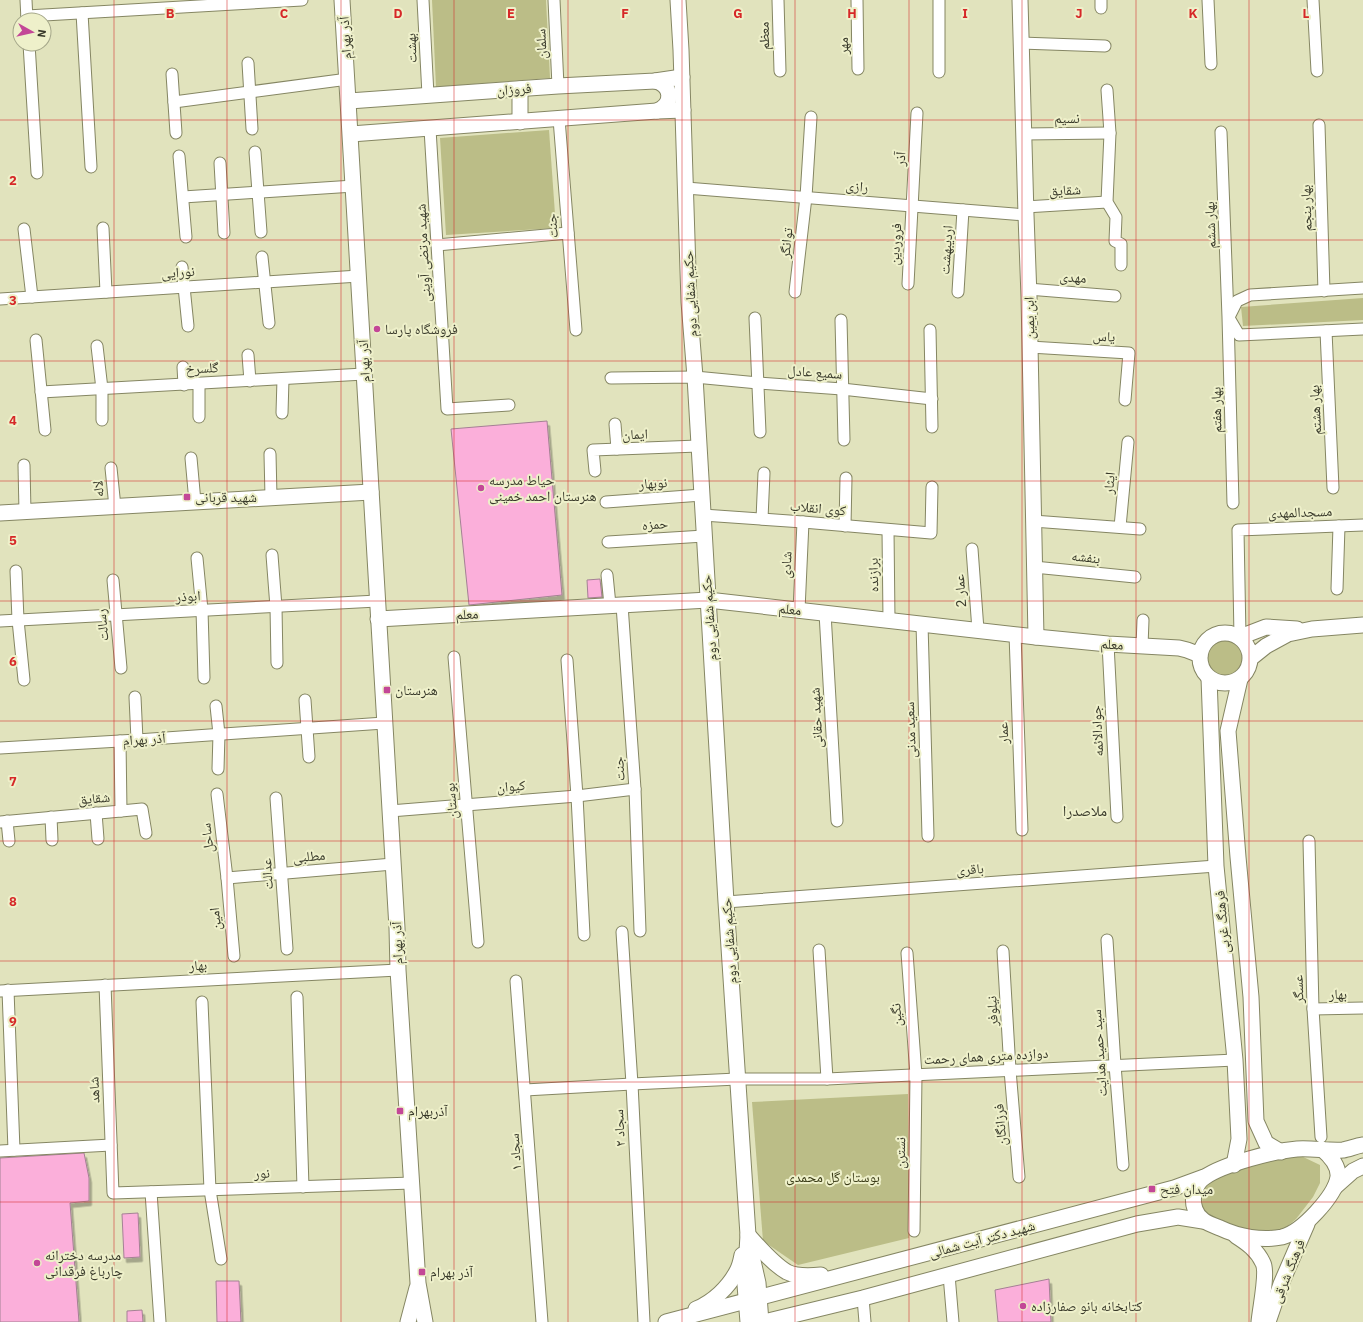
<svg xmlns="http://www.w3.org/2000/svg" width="1363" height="1322" viewBox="0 0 1363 1322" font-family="'IBM Plex Sans','Noto Naskh Arabic',sans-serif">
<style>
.green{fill:#bbbd87}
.building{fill:#fbafda;stroke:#a48194;filter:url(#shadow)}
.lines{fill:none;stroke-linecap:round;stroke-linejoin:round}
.street-casing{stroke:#858663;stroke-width:13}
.secondary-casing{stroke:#858663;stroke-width:17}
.street{stroke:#fff;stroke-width:11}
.secondary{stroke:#fff;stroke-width:15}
.grid{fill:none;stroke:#d62828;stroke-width:1;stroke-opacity:0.55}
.poi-dot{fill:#c34797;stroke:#eef0ca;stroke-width:1.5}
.labels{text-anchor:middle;stroke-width:4;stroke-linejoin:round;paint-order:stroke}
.street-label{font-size:14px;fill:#38392a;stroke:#eef0ca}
.poi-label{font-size:14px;fill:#38392a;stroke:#eef0ca;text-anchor:start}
.park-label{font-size:14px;fill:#383915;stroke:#eef0ca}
.neighbourhood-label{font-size:15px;fill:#38392a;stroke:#eef0ca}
.grid-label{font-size:13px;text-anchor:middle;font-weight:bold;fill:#d62828;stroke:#eef0ca;stroke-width:4;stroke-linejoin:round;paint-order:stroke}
</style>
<defs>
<filter id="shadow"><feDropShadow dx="2.5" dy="4.5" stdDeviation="0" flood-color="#0004"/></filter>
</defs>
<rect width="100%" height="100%" fill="#e1e3bd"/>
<g class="green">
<polygon points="432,0 546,0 550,78 436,87"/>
<polygon points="549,130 556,228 446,235 440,138"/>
<polygon points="1363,298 1363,320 1243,326 1241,307"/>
<circle cx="1224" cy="659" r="19"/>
<polygon points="908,1094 909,1238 798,1265 763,1241 752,1102"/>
<path d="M1299 1155 1320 1165V1183L1313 1197 1296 1219 1283 1230 1265 1234 1237 1230 1202 1211C1202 1206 1202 1192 1205 1187 1218 1166 1276 1159 1299 1155Z"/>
</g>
<g class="building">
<polygon points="547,421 562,595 469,605 451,429"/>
<polygon points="600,579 602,597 588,598 587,580"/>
<polygon points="84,1153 89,1178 89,1201 70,1203 79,1322 0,1322 0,1158"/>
<polygon points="138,1213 140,1257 124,1258 122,1214"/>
<polygon points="1049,1279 1051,1322 998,1322 995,1290"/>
<polygon points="216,1281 239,1281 241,1322 217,1322"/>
<polygon points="142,1310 143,1322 127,1322 127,1311"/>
</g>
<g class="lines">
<defs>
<g id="street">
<polyline points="26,0 27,20"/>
<polyline points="423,0 428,95"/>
<polyline points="554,0 558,86"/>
<polyline points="778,0 780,71"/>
<polyline points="857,0 858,69"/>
<polyline points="1208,0 1211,64"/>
<polyline points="1313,0 1317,71"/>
<polyline points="1101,8 1101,0"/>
<polyline points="82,13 91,167"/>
<polyline points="27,16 302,0"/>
<polyline points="1021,43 1105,46"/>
<polyline points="29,44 37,173"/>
<polyline points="248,63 252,129"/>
<polyline points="939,72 939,0"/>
<polyline points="172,74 176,133"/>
<polyline points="1107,90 1110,133 1107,202 1116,217 1115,241 1121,244 1121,265"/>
<polyline points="174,102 348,79"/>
<polyline points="559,119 576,330"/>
<polyline points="1319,125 1324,291"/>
<polyline points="430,129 447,409 509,405"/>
<polyline points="1221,132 1228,317 1233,503"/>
<polyline points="1024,134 1110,133"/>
<polyline points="255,152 261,232"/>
<polyline points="179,156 186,237"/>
<polyline points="220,163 224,233"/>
<polyline points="686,188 1026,215"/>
<polyline points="183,197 354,186"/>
<polyline points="1025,207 1107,202"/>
<polyline points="103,228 106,292"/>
<polyline points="24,229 32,297"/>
<polyline points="437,245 568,233"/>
<polyline points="262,257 269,323"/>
<polyline points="182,267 188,326"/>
<polyline points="908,284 917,113"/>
<polyline points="1028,289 1115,296"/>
<polyline points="795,292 806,197 811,117"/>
<polyline points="958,292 963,210"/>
<polyline points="0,299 359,276"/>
<polyline points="1229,317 1237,301 1250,295 1363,288"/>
<polyline points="755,318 760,432"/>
<polyline points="1229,318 1239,335 1363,329"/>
<polyline points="841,320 844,440"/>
<polyline points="930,330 932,427"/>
<polyline points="1326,331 1333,488"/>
<polyline points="36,340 45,430"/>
<polyline points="97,346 102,389 102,420"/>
<polyline points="1030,347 1129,353 1125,400"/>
<polyline points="248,355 250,381"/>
<polyline points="183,367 184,385"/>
<polyline points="611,378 695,377 758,383 842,389 932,399"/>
<polyline points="199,384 199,417"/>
<polyline points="41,392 364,374"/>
<polyline points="282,413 283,379"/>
<polyline points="615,424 617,449"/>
<polyline points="270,454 271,497"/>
<polyline points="191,458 195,502"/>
<polyline points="24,465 25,512"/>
<polyline points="111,468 115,507"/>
<polyline points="595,471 593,450 698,446"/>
<polyline points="606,502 702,495"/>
<polyline points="703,515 803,522 931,533 932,487"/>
<polyline points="762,519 764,473"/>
<polyline points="1033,521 1140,529"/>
<polyline points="845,526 846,478"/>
<polyline points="1120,527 1128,442"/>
<polyline points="888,530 889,620"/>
<polyline points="608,542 704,536"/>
<polyline points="972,549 978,630"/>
<polyline points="272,555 276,607 277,663"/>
<polyline points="197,558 202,610 204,678"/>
<polyline points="1034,567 1135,577"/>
<polyline points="16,571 18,620 24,680"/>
<polyline points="607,575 610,605"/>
<polyline points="113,580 121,668"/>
<polyline points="1337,589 1339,526"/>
<polyline points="622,605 635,789 640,931"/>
<polyline points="799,610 803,522"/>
<polyline points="825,613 837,821"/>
<polyline points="0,621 377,601"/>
<polyline points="922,624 928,836"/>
<polyline points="1015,634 1022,830"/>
<polyline points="1240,637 1238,530 1363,525"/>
<polyline points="1108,644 1117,817"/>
<polyline points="1142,646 1143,620"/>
<polyline points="454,657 478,942"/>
<polyline points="567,660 577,796 584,935"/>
<polyline points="135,697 137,740"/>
<polyline points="305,700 309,757"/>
<polyline points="216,706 219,734 218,769"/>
<polyline points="0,748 137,740 384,723"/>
<polyline points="217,794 227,878 234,956"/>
<polyline points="276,798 287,949"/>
<polyline points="121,811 142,809 146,833"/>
<polyline points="390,811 577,796 635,789"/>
<polyline points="96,813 98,839"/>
<polyline points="51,817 52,840"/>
<polyline points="7,821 9,841"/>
<polyline points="0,822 121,811 120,741"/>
<polyline points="1309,841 1313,1009 1321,1137"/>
<polyline points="227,878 393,864"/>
<polyline points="726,902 1216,866"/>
<polyline points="622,932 632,1084 644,1322"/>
<polyline points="1107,940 1115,1065 1123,1165"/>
<polyline points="819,950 827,1079"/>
<polyline points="1003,951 1010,1070 1019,1177"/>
<polyline points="907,953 916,1075 914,1231"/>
<polyline points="516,981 542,1322"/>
<polyline points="105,985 113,1193 412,1183"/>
<polyline points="8,990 14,1150"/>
<polyline points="0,991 398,970"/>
<polyline points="297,997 303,1187"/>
<polyline points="202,1002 210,1190 221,1259"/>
<polyline points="1313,1009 1363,1008"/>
<polyline points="525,1090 632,1084 737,1079 827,1079 1235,1060"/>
<polyline points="0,1151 111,1145"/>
<polyline points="151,1192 160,1322"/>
<polyline points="949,1275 953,1322"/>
<polyline points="863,1298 865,1322"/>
</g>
<g id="secondary">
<polyline points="342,0 397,928 398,970 418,1283 425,1322"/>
<polyline points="678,0 681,50 689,302 695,377 726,902 748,1235 745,1285 748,1322"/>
<polyline points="1020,0 1026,215 1029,297 1036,637"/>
<path d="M655 81C672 85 674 104 657 111"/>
<polyline points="520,89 520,122"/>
<polyline points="349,101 558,86 655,81 682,77"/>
<polyline points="351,134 657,111 683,110"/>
<polyline points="0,513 371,492"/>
<polyline points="378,619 708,600 1036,637 1108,644 1179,648 1187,650 1200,655"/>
<circle cx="1225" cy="658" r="25"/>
<polyline points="1240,637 1266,627 1297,629"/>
<polyline points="1251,658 1266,646 1288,634 1312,629 1363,625"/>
<polyline points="1209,678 1216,866 1235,1060 1239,1139 1234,1165"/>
<polyline points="1240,679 1228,731 1238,857 1251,997 1256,1121 1266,1143 1281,1152"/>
<path d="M1322 1149C1329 1155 1339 1166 1338 1177 1335 1196 1302 1232 1282 1237 1262 1241 1239 1237 1220 1228 1210 1224 1199 1221 1195 1209 1191 1198 1195 1183 1205 1177 1224 1164 1274 1151 1297 1149 1312 1148 1328 1151 1343 1150 1349 1149 1356 1146 1363 1145"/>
<polyline points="1335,1187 1353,1171 1363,1166"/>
<path d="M748 1235C759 1247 773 1264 787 1272 797 1277 810 1276 821 1275"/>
<path d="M1236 1236C1247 1243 1257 1250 1263 1263 1268 1273 1260 1309 1259 1322"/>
<polyline points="751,1252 758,1283 761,1322"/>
<path d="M696 1309C713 1302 729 1287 737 1271 740 1266 741 1260 742 1255"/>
<polyline points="408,1322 417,1288"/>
<polyline points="666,1322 1174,1188 1204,1177"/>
<polyline points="764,1322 863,1298 1137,1224 1178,1217 1203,1221"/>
<polyline points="1268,1322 1281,1284 1307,1224"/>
</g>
</defs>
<use href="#street" class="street-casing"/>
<use href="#secondary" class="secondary-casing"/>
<use href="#street" class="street"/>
<use href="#secondary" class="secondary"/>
</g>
<path class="grid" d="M114 0V1322M227 0V1322M341 0V1322M454 0V1322M568 0V1322M682 0V1322M795 0V1322M909 0V1322M1022 0V1322M1136 0V1322M1249 0V1322M0 120H1363M0 240H1363M0 361H1363M0 481H1363M0 601H1363M0 721H1363M0 841H1363M0 961H1363M0 1082H1363M0 1202H1363"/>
<g class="poi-dot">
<circle cx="377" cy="329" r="4"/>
<circle cx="481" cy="488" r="4"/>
<rect x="183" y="493" width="8" height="8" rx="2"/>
<rect x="383" y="686" width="8" height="8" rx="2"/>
<rect x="396" y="1107" width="8" height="8" rx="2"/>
<rect x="1148" y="1185" width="8" height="8" rx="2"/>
<circle cx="37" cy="1263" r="4"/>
<rect x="418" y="1268" width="8" height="8" rx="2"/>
<circle cx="1023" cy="1306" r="4"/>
</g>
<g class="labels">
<g class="street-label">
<text transform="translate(764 36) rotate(-91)" y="5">معظم</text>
<text transform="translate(345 38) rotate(-94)" y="5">آذر بهرام</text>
<text transform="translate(541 44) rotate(-93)" y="5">سلمان</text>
<text transform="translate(843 46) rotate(-91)" y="5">مهر</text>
<text transform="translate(411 48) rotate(-93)" y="5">بهشت</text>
<text transform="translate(514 89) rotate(-4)" y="5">فروزان</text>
<text x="1067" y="123">نسیم</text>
<text transform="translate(900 159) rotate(-87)" y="5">آذر</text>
<text transform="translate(857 186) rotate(5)" y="5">رازی</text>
<text transform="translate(1065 190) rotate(-3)" y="5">شقایق</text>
<text transform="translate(1306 208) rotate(-92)" y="5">بهار پنجم</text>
<text transform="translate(1210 225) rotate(-92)" y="5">بهار ششم</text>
<text transform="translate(552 226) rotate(-95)" y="5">جنت</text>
<text transform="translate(786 243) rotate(-84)" y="5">توانگر</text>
<text transform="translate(895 244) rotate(-86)" y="5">فروردین</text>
<text transform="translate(946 250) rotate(-86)" y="5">اردیبهشت</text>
<text transform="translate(423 253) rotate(-93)" y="5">شهید مرتضی آوینی</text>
<text transform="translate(178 272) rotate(-4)" y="5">نورایی</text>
<text transform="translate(1073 277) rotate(4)" y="5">مهدی</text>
<text transform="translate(690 294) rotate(-93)" y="5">حکیم شفایی دوم</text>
<text transform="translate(1029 318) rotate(-91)" y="5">ابن یمین</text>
<text transform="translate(1104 336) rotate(3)" y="5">یاس</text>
<text transform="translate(364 361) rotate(-93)" y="5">آذر بهرام</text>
<text transform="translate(202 368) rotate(-3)" y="5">گلسرخ</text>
<text transform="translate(815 372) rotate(4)" y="5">سمیع عادل</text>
<text transform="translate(1216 410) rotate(-91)" y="5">بهار هفتم</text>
<text transform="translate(1315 410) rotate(-93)" y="5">بهار هشتم</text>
<text transform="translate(635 434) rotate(-2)" y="5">ایمان</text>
<text transform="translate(653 483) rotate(-4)" y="5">نوبهار</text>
<text transform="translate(1109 483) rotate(-85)" y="5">ایثار</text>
<text transform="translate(98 489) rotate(-95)" y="5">لاله</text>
<text transform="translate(818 508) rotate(5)" y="5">کوی انقلاب</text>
<text transform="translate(1300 512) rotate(-2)" y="5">مسجدالمهدی</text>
<text transform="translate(655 524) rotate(-4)" y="5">حمزه</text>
<text transform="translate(1086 557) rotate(6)" y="5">بنفشه</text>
<text transform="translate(786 565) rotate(-88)" y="5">شادی</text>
<text transform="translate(873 575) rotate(-91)" y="5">برازنده</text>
<text transform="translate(960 591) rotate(-94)" y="5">عمار 2</text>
<text transform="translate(188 596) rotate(-3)" y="5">ابوذر</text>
<text transform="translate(790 609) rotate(6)" y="5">معلم</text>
<text transform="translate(467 614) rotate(-3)" y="5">معلم</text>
<text transform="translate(709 618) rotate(-94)" y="5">حکیم شفایی دوم</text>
<text transform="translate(102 625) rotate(-95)" y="5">رسالت</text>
<text transform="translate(1112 644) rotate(4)" y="5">معلم</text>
<text transform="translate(816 718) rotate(-93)" y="5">شهید حقانی</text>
<text transform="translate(910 730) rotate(-92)" y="5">سعید مدنی</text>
<text transform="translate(1097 731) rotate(-93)" y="5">جوادالائمه</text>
<text transform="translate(1003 733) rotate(-92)" y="5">عمار</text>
<text transform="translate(144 739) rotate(-4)" y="5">آذر بهرام</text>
<text transform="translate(619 769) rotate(-94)" y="5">جنت</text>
<text transform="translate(511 786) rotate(-5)" y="5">کیوان</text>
<text transform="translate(94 798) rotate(-5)" y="5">شقایق</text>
<text transform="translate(451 801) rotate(-95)" y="5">بوستان</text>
<text transform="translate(207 838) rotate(-96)" y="5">ساحل</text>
<text transform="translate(309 856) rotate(-5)" y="5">مطلبی</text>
<text transform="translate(970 869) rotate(-4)" y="5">باقری</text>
<text transform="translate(267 874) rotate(-94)" y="5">عدالت</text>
<text transform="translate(215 919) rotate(-95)" y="5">امین</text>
<text transform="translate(1222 922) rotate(-95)" y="5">فرهنگ غربی</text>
<text transform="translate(729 941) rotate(-94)" y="5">حکیم شفایی دوم</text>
<text transform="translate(397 943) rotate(-92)" y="5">آذر بهرام</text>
<text transform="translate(198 965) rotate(-3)" y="5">بهار</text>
<text transform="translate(1298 989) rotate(-91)" y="5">عسگر</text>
<text transform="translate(1338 994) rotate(-1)" y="5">بهار</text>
<text transform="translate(992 1011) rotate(-93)" y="5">نیلوفر</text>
<text transform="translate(896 1015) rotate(-94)" y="5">نگین</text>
<text transform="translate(1099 1053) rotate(-94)" y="5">سید حمید هدایت</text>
<text transform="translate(986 1056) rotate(-3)" y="5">دوازده متری همای رحمت</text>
<text transform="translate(94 1090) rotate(-92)" y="5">شاهد</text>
<text transform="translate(1000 1125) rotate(-95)" y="5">فرزانگان</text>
<text transform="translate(619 1128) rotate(-93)" y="5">سجاد ۲</text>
<text transform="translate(515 1152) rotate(-94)" y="5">سجاد ۱</text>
<text transform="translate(900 1153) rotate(-89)" y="5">نسترن</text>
<text transform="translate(262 1173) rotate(-2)" y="5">نور</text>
<text transform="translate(982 1239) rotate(-15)" y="5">شهید دکتر آیت شمالی</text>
<text transform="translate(1288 1271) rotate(-68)" y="5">فرهنگ شرقی</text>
</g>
<g class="poi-label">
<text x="385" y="334">فروشگاه پارسا</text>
<text x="489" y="485">حیاط مدرسه<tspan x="489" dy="16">هنرستان احمد خمینی</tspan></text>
<text x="195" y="502">شهید قربانی</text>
<text x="395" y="695">هنرستان</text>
<text x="408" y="1116">آذربهرام</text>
<text x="1160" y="1194">میدان فتح</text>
<text x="45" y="1260">مدرسه دخترانه<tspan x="45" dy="16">چارباغ فرقدانی</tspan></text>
<text x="430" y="1277">آذر بهرام</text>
<text x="1031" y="1311">کتابخانه بانو صفارزاده</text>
</g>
<g class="park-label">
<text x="833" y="1182">بوستان گل محمدی</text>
</g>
<g class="neighbourhood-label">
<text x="1085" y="816">ملاصدرا</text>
</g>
</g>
<g class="grid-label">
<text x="170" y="18">B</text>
<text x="284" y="18">C</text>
<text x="398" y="18">D</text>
<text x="511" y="18">E</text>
<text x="625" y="18">F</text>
<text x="738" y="18">G</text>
<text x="852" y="18">H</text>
<text x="965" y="18">I</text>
<text x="1079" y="18">J</text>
<text x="1193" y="18">K</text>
<text x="1306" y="18">L</text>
<text x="13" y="185">2</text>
<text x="13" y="305">3</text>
<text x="13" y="425">4</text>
<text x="13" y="545">5</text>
<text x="13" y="666">6</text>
<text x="13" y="786">7</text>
<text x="13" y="906">8</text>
<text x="13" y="1026">9</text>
</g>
<g transform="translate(32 32) rotate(98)"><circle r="19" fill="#eef0ca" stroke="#a5a78a"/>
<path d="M0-3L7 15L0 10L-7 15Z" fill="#c34797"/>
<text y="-6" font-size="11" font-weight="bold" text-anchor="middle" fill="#38392a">N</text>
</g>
</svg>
